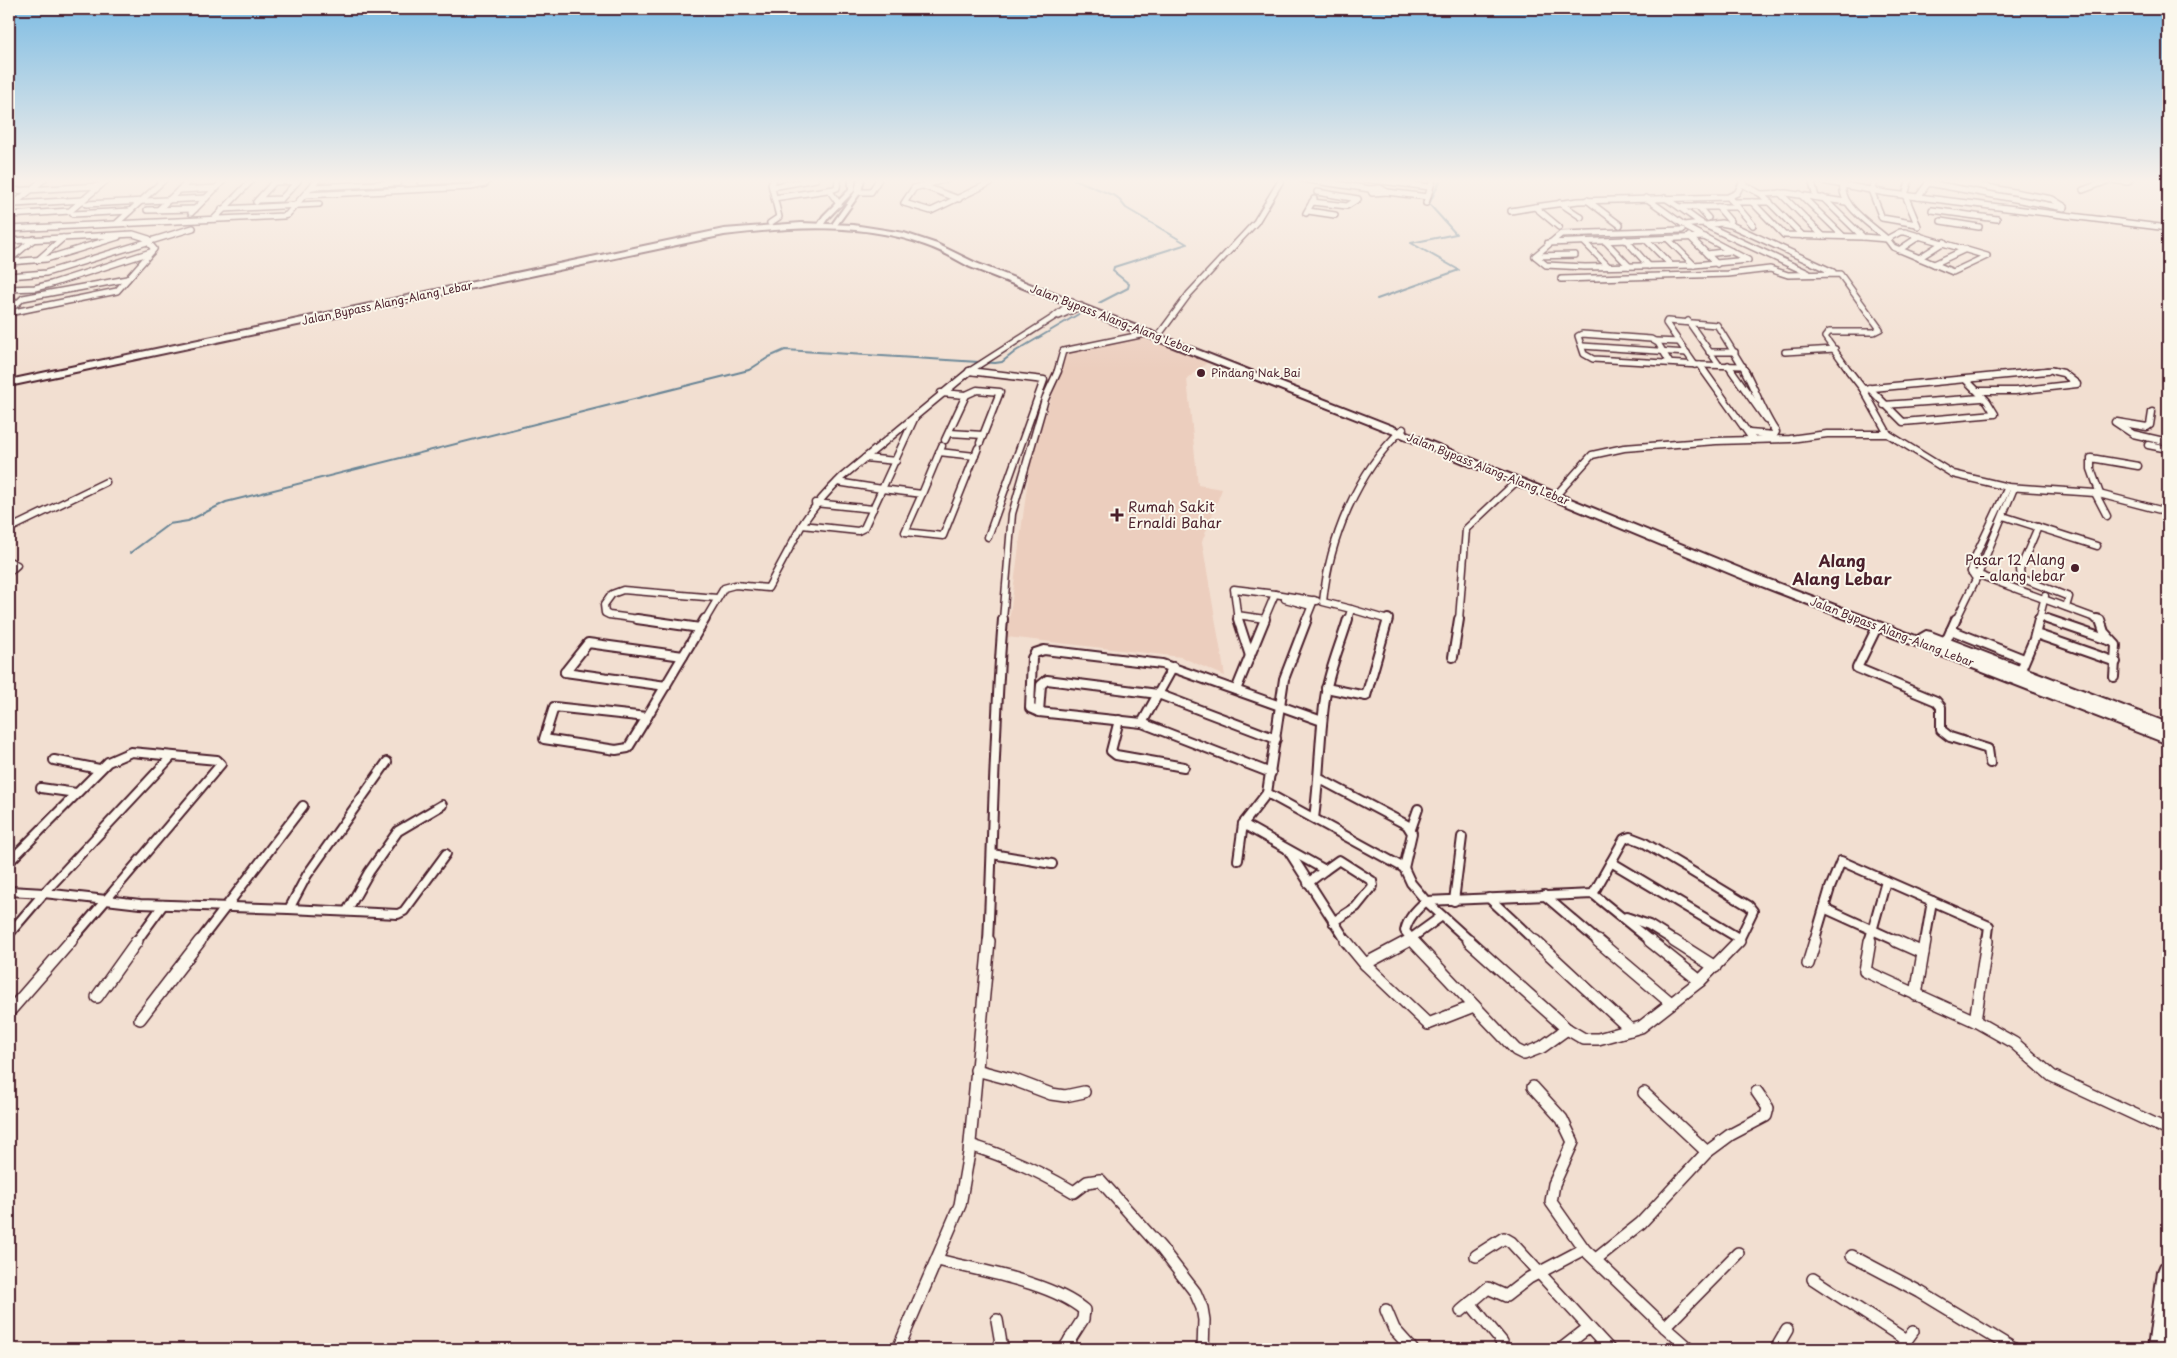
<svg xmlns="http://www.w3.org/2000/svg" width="2177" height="1358" viewBox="0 0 2177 1358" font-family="'Playpen Sans',sans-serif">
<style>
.built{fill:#eccebe}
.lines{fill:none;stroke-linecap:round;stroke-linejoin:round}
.stream{stroke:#688495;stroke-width:2}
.street-far3-casing{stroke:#4a1f2b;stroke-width:8}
.street-far2-casing{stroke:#4a1f2b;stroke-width:9}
.street-far1-casing{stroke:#4a1f2b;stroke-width:12}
.street-casing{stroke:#4a1f2b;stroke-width:14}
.secondary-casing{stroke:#4a1f2b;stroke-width:4}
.highway-casing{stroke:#4a1f2b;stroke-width:4}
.street-far3{stroke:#fbf7ec;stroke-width:5}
.street-far2{stroke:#fbf7ec;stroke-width:6}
.street-far1{stroke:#fbf7ec;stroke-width:8}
.street{stroke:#fbf7ec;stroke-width:11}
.secondary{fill:#fbf7ec;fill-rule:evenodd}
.highway{fill:#fbf7ec;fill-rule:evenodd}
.poi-dot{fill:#4a1f2b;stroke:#fbf7ec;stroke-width:2}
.labels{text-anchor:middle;stroke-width:4;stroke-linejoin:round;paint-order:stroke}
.far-street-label{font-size:11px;fill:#4a1f2b;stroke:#fbf7ec}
.far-poi-label{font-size:11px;fill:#4a1f2b;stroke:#fbf7ec;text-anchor:start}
.poi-label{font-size:14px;fill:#4a1f2b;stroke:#fbf7ec;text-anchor:start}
.quarter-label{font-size:16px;font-weight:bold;fill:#4a1f2b;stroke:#fbf7ec}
</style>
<rect width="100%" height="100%" fill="#f2dfd1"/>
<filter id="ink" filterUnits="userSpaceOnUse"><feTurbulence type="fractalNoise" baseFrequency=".02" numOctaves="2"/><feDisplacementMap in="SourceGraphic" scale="10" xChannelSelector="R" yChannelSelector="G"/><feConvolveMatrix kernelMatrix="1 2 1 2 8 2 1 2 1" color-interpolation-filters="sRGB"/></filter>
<g filter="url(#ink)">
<polygon class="built" points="1146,337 1208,362 1187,379 1198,485 1222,489 1202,542 1225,676 1181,657 1007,637 1031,456 1068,350"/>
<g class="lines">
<g class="stream">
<polyline points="1074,179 1117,197 1126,208 1187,244 1114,267 1113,271 1129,284 1128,288 1099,303"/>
<polyline points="1377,299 1459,270 1411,243 1456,234 1429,204 1441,179"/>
<polyline points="130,553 169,524 188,521 226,502 749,370 769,357 785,350 995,363 1002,362 1016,351 1082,312"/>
</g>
<defs>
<g id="street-far3">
<polyline points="947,179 914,188 904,203 931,211 998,179"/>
<polyline points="1302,179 1370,189"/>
<polyline points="1365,179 1430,187"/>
<polyline points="1811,179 1816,197"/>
<polyline points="1812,179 1886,193 2168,228"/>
<path d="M1844 179C1835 204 1871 224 1887 239"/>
<polyline points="1876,179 1871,190 1882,218 1917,224"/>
<polyline points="1910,179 1905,195 1918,226"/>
<polyline points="1944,179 2052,199 2065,207"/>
<polyline points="2166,179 2166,188"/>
<polyline points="420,182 475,179"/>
<polyline points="1928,183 2064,208"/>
<polyline points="1742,184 1761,194 1803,236"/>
<polyline points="9,185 17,179"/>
<polyline points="923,186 959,199"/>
<polyline points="312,187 398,183"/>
<polyline points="772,187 816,179"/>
<polygon points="1380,188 1387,192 1372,193 1370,189"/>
<polyline points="179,190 217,188"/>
<polyline points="829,190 839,204"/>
<polyline points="2083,190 2110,180 2128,182 2130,179"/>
<polyline points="9,191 99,186"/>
<polyline points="858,192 871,192 879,179"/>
<polyline points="1387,192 1428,197"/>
<polyline points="1780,193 1823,236"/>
<polyline points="1761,194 1786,193 1846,202"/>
<polyline points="1800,194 1843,236"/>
<polyline points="305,195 471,187 485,184 489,179"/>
<polyline points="1918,197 1931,179"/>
<polyline points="774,198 834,189 837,188 838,179"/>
<polyline points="1646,198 1684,225 1701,223"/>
<polyline points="1665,198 1679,207 1737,207"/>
<polyline points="1823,198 1863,237 1887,239"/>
<polyline points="1730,199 1733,202 1770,202"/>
<polyline points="258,200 281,199 298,181 275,182"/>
<polyline points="1587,200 1620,225"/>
<polyline points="256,202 277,179"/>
<polyline points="1312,202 1347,206 1358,199 1317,192"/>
<polyline points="1752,202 1784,235 1863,237"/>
<polyline points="1426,203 1433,179"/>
<polyline points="1560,203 1581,217"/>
<polyline points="14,204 83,200"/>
<polyline points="86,204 206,198"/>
<polyline points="1735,204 1753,225"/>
<polyline points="1679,207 1701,223"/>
<polyline points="1698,207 1708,218"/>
<polyline points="1718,207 1730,221"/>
<polyline points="9,208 44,179"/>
<polyline points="222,209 319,204"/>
<polyline points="147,210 195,209"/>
<polyline points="158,210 189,181 195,179"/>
<polyline points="1932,210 1997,219"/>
<polyline points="1308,211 1335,215"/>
<polyline points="1511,211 1535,207"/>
<polyline points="191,213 225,179"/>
<polyline points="1306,213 1314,199"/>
<polyline points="73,214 130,211"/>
<polyline points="9,215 70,211 108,179"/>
<polyline points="214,219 253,179"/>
<polyline points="1941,221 1979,227"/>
<polyline points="117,223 165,179"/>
<polyline points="770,223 779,217 771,184 774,179"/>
<polyline points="1705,225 1808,273"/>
<polyline points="1706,225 1721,223 1731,225 1833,272"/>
<polyline points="1559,227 1535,207 1578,201 1728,197 1737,193 1744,179"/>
<polyline points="9,229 283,216 287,215 318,179"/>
<polyline points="1682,230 1561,234 1535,256 1546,265 1585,267 1694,265 1748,260 1687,228"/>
<polygon points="1900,232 1905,232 1987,256 1953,272 1893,247 1887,239"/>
<polyline points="1689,236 1717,264"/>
<polyline points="1625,239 1649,266"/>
<polyline points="1668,239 1694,265"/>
<polyline points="1646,240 1671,265"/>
<polyline points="9,241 133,234 149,239 147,241 154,249 117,291 9,313"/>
<polyline points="1606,242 1629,266"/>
<polyline points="1548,243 1705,237"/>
<polyline points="1585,243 1608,266"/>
<polyline points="1899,250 1920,236"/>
<polyline points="1707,254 1731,251"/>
<polyline points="1535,256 1575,255"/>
<polyline points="1919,258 1944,242"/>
<polyline points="9,260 34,239"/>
<polyline points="38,260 63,238"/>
<polyline points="9,262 46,259 118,237"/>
<polyline points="1934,264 1966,249"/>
<polyline points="9,276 46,273 193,228"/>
<polyline points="1561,279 1728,274 1770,269 1788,275 1840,274 1880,329 1874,332 1829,332 1825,337 1850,372"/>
<polyline points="9,289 35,288 51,284 151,252"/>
<polyline points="9,311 23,298 127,279"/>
<polyline points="1059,316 1081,306"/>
<polyline points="1688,321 1719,365"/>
<polyline points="1161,332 1189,294 1256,222 1282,179"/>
<polyline points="1656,341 1679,342"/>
<polyline points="1582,346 1687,353"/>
<polyline points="1709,352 1735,352"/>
<polyline points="1785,352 1835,349"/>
<polyline points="1670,363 1658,343 1651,339 1582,334 1578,336 1584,354 1593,359 1700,365 1705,372"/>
<polyline points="1695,365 1666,323 1667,321 1717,325 1746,372"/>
<polyline points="1700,365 1743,366"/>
<polyline points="1728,365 1733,372"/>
<polyline points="969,371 975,372"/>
<polyline points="968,372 1054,317 1072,302"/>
<polyline points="1057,372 1063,351 1150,333"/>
<polyline points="2035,372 2052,370 2058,372"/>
</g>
<g id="street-far2">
<polyline points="969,371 1044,380 988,537"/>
<polyline points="1704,371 1753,440"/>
<polyline points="1732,371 1766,419"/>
<path d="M1745 371C1756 391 1763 414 1776 432L1774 435 1749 433"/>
<polyline points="1849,371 1863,389 1888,434 1953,474 2008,487 2095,493 2168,512"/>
<polyline points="1869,388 1903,422 1995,414 1987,401 1966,380"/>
<polyline points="1863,389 2047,371"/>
<polyline points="1979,391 2015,391 2077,384 2063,373 2054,371"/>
<polyline points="941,393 966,395 945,440"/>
<polyline points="966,395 977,390 1000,392 980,443"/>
<polyline points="1884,405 1982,398"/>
<polyline points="915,417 882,489 922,494 942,446"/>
<polyline points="2115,422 2133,434 2168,442"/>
<polyline points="2117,422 2147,427 2150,425 2152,412"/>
<polyline points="950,433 983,435"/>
<polyline points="2148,445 2168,449"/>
<polyline points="939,452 975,456"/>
<polyline points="865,458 896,461"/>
<path d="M837 482 882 489 864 528 858 531 802 525C813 507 827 492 842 477L970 371"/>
<polyline points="1559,492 1592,455 1624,448 1716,441 1790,439 1827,434 1888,434"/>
<polyline points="2095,493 2107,516"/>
<polyline points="922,494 905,532 943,536 978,448"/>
<polyline points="2100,494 2091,469 2091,458 2138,466"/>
<polyline points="815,503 873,509"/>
<polyline points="2003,516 2097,546"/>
<polyline points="2038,527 2020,569 2021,578 2069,597 2066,607"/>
<polyline points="9,529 106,482"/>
<polyline points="9,561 17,565 9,572"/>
<polyline points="1971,572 2100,620"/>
<polyline points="1974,576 1971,571 1975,557 2008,487"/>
<polyline points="1285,599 1311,606"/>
<polyline points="1351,609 1388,620"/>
<polyline points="1237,615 1265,619"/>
<polyline points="2041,617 2050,620"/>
<polyline points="646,620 609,615 605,613 604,605 612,594 623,590 717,598"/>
<polyline points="705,620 724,588 735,585 768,588 802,525"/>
<polyline points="1003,620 1012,514 1045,399 1058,371"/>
<polyline points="1238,620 1234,589 1275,594"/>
<polyline points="1264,620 1275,594 1317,601"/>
<polyline points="1306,620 1314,600"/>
<path d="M1348 620 1351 609 1323 602C1329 540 1357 472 1403 429"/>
<polyline points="1459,620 1466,529 1517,481"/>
<polyline points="1956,620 1978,575 2014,488"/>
<polyline points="2039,620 2045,596"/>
</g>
<g id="street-far1">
<polyline points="637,619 700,628"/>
<polyline points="1238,619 1250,656"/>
<polyline points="1307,619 1284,679 1267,793 1404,868 1411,883 1426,901"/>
<polyline points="2047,619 2111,641"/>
<polyline points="2097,619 2100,620 2104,632 2116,645 2114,677"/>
<polyline points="1877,627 1857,668 1936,701 1941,707 1941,730 1950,737 1988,749 1990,763"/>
<polyline points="1951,630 2024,659"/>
<polyline points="2036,634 2116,662"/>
<polyline points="1943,642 1948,637 1956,619"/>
<polyline points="1453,657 1459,619"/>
<polyline points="565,672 588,643 683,656"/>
<polyline points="565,672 666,686"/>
<polyline points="2020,672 2034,639 2039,619"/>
<polyline points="1326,688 1366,696 1388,619"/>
<polyline points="1236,690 1265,619"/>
<polygon points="554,707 647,717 628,748 616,750 544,739"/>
<polyline points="1039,712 1030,708 1032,658 1035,653 1044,650 1162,664 1322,721"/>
<polyline points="647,717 705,619"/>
<polyline points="1119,720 1111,751 1116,755 1184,767"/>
<polyline points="1142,723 1173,667"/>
<polyline points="54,760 99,769"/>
<polyline points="1271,773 1142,723 1039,712 1041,685 1047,680 1158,694 1276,739"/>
<polyline points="1320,779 1407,825 1412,833 1404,868"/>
<polyline points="41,788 76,793"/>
<polyline points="1267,793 1243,824 1325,870 1339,860 1372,881 1373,886 1356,907 1333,922"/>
<path d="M1314 818C1320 776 1319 734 1326 692 1330 668 1341 643 1348 619"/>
<polyline points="1411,829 1418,809"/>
<polyline points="1288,850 1347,942"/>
<polyline points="992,854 1052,864"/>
<polyline points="1238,860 1243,824"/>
<polyline points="9,862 108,762 131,752 217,760 221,764 106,900 44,893 9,934"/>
<polyline points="1611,862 1740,939"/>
<polyline points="1308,883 1325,870"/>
<polyline points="9,891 44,893 171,757"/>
<polyline points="1593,894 1624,839 1630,837 1643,842 1749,906 1753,911 1738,942"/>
<polyline points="1544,895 1599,942"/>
<polyline points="1489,898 1536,942"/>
<polyline points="1426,901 1471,942"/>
<polyline points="1426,901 1593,894 1652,942"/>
<polyline points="1454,901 1462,837"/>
<polyline points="1824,908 1899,942"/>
<polyline points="289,909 398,914 404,911 446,854"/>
<polyline points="347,911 369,872 398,831 442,805"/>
<polyline points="1626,917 1649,925 1676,942"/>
<polyline points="70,942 106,900 140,904 289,909 307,875 387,762"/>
<polyline points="136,942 163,905"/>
<polyline points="199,942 303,806"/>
<path d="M988 942C993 834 994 726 1003 619"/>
<polyline points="1406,942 1442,916"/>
<path d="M1414 942 1405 931C1408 918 1416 910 1426 901"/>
<polyline points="1814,942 1830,888 1841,861 1989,926 1987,942"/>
<polyline points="1869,942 1886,881"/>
<polyline points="1925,942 1932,901"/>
</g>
<g id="street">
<polyline points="1346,941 1365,964 1408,941"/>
<polyline points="1413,941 1516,1050 1524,1054 1542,1047 1567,1029"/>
<polyline points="1469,941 1567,1029"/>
<polyline points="1535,941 1631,1030"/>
<polyline points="1598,941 1671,1003"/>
<polyline points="1674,941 1715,967"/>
<polyline points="1870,941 1865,971 1975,1021 2014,1043 2052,1076 2168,1130"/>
<polyline points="1896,941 1923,953"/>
<polyline points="1365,964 1428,1024 1474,1006"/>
<polyline points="1808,964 1815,941"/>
<polyline points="1700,981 1739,941"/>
<polyline points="1916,995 1925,941"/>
<polyline points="97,997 137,941"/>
<polyline points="9,1012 71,941"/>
<polyline points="140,1019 200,941"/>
<polyline points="1975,1021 1987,941"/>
<polyline points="1567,1029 1584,1039 1598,1039 1641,1027 1700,981 1650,941"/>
<polyline points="976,1070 1014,1080 1051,1094 1065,1096 1084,1092"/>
<polyline points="1533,1087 1562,1119 1573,1142 1554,1184 1551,1202 1584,1249"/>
<polyline points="1644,1093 1707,1152"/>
<path d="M970 1145C1009 1157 1039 1171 1074 1192L1087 1182 1100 1180 1161 1248 1195 1292 1202 1308 1204 1320 1203 1349"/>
<polyline points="1476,1256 1504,1238 1511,1242 1609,1349"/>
<polyline points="1852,1256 1920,1292 2014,1349"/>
<polyline points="1596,1259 1641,1223 1707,1152 1730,1135 1766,1116 1768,1108 1757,1092"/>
<path d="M938 1260C980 1271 1051 1282 1084 1310L1083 1319 1064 1349"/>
<polyline points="1813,1279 1906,1340"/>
<polyline points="1470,1303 1502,1342 1501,1349"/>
<polyline points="1386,1310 1394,1329 1412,1349"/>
<polyline points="1461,1311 1488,1288 1506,1296 1529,1278 1584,1249 1665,1327"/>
<polyline points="997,1320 1002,1349"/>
<polyline points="1070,1339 1072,1349"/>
<polyline points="898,1349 960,1205 969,1153 989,941"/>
<polyline points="1561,1349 1588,1328"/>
<polyline points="1690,1349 1665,1327 1738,1253"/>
<polyline points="1776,1349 1787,1330"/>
<polyline points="1900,1349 1913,1331"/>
</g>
<polygon id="secondary" points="849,179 855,179 855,190 858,179 864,179 861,192 835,228 830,227 855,192 855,190 828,218 822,227 818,227 817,226 823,216 849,190"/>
<g id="highway">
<path d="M801 223 853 225 904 233 937 244 976 263 1402 430 1754 574 1963 654 1921 638 1919 635 1926 631 1931 632 2168 723V744L1746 580 1394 434 970 267C955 259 941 250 925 245 861 222 790 227 724 235L9 386V380L724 229Z"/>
<polygon points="2168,1261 2168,1349 2148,1349 2158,1271 2161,1264"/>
</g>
</defs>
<use href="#street-far3" class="street-far3-casing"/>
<use href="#street-far2" class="street-far2-casing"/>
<use href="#street-far1" class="street-far1-casing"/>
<use href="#street" class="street-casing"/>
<use href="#secondary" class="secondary-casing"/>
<use href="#highway" class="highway-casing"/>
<use href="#street-far3" class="street-far3"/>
<use href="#street-far2" class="street-far2"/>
<use href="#street-far1" class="street-far1"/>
<use href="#street" class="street"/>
<use href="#secondary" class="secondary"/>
<use href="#highway" class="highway"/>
</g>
</g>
<linearGradient id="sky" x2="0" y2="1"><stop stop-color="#7dbce3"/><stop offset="0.49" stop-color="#f9f1ea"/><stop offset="1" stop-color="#f9f1ea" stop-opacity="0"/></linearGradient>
<rect width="2177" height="369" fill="url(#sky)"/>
<g class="poi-dot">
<circle cx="1201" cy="373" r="5"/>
<path d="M1114.5 507.5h5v5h5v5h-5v5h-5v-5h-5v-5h5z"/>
<circle cx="2075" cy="568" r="5"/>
</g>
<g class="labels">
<g class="far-street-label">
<text transform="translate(387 303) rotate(-12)" y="4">Jalan Bypass Alang-Alang Lebar</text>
<text transform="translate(1112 319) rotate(21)" y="4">Jalan Bypass Alang-Alang Lebar</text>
<text transform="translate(1488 469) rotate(22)" y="4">Jalan Bypass Alang-Alang Lebar</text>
<text transform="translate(1892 632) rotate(21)" y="4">Jalan Bypass Alang-Alang Lebar</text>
</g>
<g class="far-poi-label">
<text x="1211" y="377">Pindang Nak Bai</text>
</g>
<g class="poi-label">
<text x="1128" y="512">Rumah Sakit<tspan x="1128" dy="16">Ernaldi Bahar</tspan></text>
<text x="2065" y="565" text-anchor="end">Pasar 12 Alang<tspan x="2065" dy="16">- alang lebar</tspan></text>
</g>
<g class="quarter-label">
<text x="1842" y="567">Alang<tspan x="1842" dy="18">Alang Lebar</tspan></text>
</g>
</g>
<rect width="2177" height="1358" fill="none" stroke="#fbf7ec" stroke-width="30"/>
<rect x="15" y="15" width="2147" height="1328" fill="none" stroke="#4a1f2b" stroke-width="2" filter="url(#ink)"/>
</svg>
